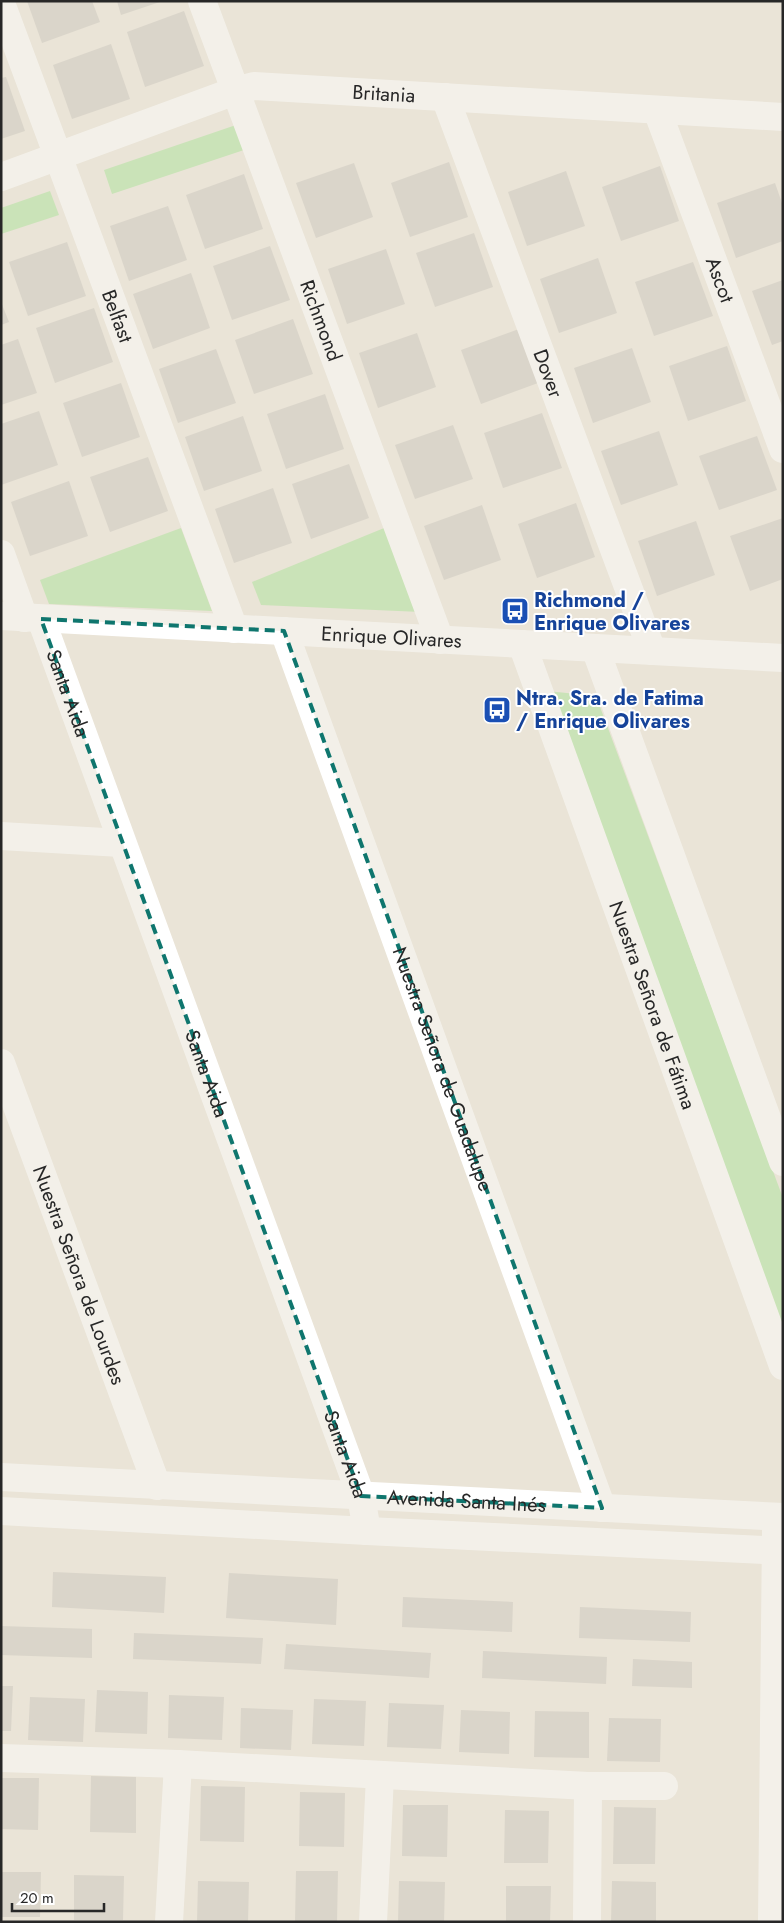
<svg xmlns="http://www.w3.org/2000/svg" width="784" height="1923" viewBox="0 0 784 1923" font-family="Jost,sans-serif">
<style>
.green{fill:#a5e392}
.building{fill:#c8c3ba}
.lines{fill:none;stroke-linecap:round;stroke-linejoin:round}
.minor{stroke:#fff;stroke-width:28}
.marked{fill:none;stroke:#0f766e;stroke-width:4;stroke-dasharray:10 6;stroke-linejoin:round}
.labels{text-anchor:middle;stroke-width:4;stroke-linejoin:round;paint-order:stroke}
.street-label{font-size:20px;fill:#272727;stroke:#fff}
.transit-label{font-size:20px;font-weight:bold;fill:#164399;stroke:#fff;text-anchor:start}
</style>
<rect width="100%" height="100%" fill="#eae4d7"/>
<g class="green">
<polygon points="236,125 244,150 112,194 104,170"/>
<polygon points="50,191 59,215 1,234 1,208"/>
<polygon points="389,526 421,612 261,605 252,582"/>
<polygon points="181,528 212,611 49,604 40,580"/>
<polygon points="547,691 596,696 783,1198 783,1334"/>
</g>
<g class="building">
<polygon points="27,1 92,1 100,22 42,43"/>
<polygon points="117,1 160,1 160,2 121,15"/>
<polygon points="184,11 204,66 145,87 127,32"/>
<polygon points="111,44 130,99 72,119 53,65"/>
<polygon points="6,77 25,131 1,139 1,78"/>
<polygon points="449,162 468,217 410,237 391,183"/>
<polygon points="354,163 373,217 316,238 296,183"/>
<polygon points="660,166 679,221 621,241 602,187"/>
<polygon points="566,171 585,226 527,246 508,192"/>
<polygon points="244,174 263,229 205,249 186,195"/>
<polygon points="775,183 783,206 783,241 736,258 717,203"/>
<polygon points="168,206 187,260 129,281 110,226"/>
<polygon points="474,233 493,287 435,307 416,253"/>
<polygon points="67,242 86,296 28,316 9,262"/>
<polygon points="270,246 290,300 232,320 213,266"/>
<polygon points="386,249 405,304 347,324 328,269"/>
<polygon points="598,258 617,313 559,333 540,279"/>
<polygon points="693,262 713,316 654,336 635,282"/>
<polygon points="191,273 210,328 153,349 133,294"/>
<polygon points="783,280 783,341 772,345 752,291"/>
<polygon points="1,302 9,322 1,325"/>
<polygon points="94,308 113,362 55,383 36,328"/>
<polygon points="293,319 313,374 254,394 235,340"/>
<polygon points="519,329 538,383 481,404 461,350"/>
<polygon points="417,333 436,387 378,408 359,353"/>
<polygon points="18,339 37,393 1,405 1,345"/>
<polygon points="727,346 746,401 688,421 669,366"/>
<polygon points="632,348 651,402 593,423 574,368"/>
<polygon points="216,349 236,403 178,423 159,369"/>
<polygon points="121,383 140,437 82,457 63,403"/>
<polygon points="325,394 344,449 286,469 267,414"/>
<polygon points="39,411 58,465 1,485 1,424"/>
<polygon points="542,413 562,468 503,488 484,433"/>
<polygon points="243,416 262,471 204,491 185,437"/>
<polygon points="453,425 473,479 415,499 395,445"/>
<polygon points="659,431 678,485 621,505 601,451"/>
<polygon points="757,436 777,490 719,510 699,456"/>
<polygon points="148,457 168,511 110,532 90,477"/>
<polygon points="349,464 369,518 311,539 292,484"/>
<polygon points="69,481 88,536 30,556 11,502"/>
<polygon points="273,488 292,543 234,563 215,509"/>
<polygon points="576,503 595,557 537,578 518,524"/>
<polygon points="482,505 501,560 444,580 424,526"/>
<polygon points="783,518 783,579 750,591 730,536"/>
<polygon points="696,521 715,575 657,596 638,541"/>
<polygon points="53,1572 166,1577 164,1613 52,1607"/>
<polygon points="229,1573 338,1579 336,1625 226,1618"/>
<polygon points="403,1597 513,1602 512,1632 402,1627"/>
<polygon points="580,1607 691,1612 690,1642 579,1638"/>
<polygon points="1,1626 92,1629 92,1658 1,1655"/>
<polygon points="134,1633 263,1638 261,1664 133,1659"/>
<polygon points="286,1644 431,1653 429,1678 284,1669"/>
<polygon points="483,1651 607,1657 606,1684 482,1678"/>
<polygon points="633,1659 692,1662 692,1688 632,1686"/>
<polygon points="1,1686 13,1686 11,1731 1,1731"/>
<polygon points="97,1690 148,1692 147,1734 95,1732"/>
<polygon points="169,1695 224,1697 222,1740 168,1738"/>
<polygon points="30,1697 85,1699 83,1742 28,1740"/>
<polygon points="314,1699 366,1701 364,1746 312,1744"/>
<polygon points="389,1703 444,1705 441,1749 387,1747"/>
<polygon points="241,1708 293,1710 291,1750 240,1748"/>
<polygon points="461,1710 510,1712 509,1754 459,1752"/>
<polygon points="535,1711 589,1712 589,1758 534,1757"/>
<polygon points="609,1718 661,1719 660,1762 607,1761"/>
<polygon points="91,1776 136,1777 136,1833 90,1832"/>
<polygon points="1,1778 39,1778 38,1830 1,1829"/>
<polygon points="201,1786 245,1787 244,1842 200,1841"/>
<polygon points="300,1792 345,1793 344,1847 299,1846"/>
<polygon points="403,1805 448,1805 447,1857 402,1856"/>
<polygon points="614,1807 656,1808 655,1864 613,1864"/>
<polygon points="505,1810 549,1811 548,1863 504,1863"/>
<polygon points="296,1871 338,1871 337,1922 295,1922"/>
<polygon points="1,1872 41,1872 40,1917 1,1917"/>
<polygon points="74,1875 124,1876 123,1920 74,1920"/>
<polygon points="198,1881 249,1882 248,1922 197,1922"/>
<polygon points="399,1881 445,1882 444,1922 398,1922"/>
<polygon points="612,1881 656,1882 656,1922 611,1922"/>
<polygon points="506,1886 551,1886 550,1922 506,1922"/>
</g>
<g class="lines">
<g class="minor">
<path id="s1" d="M202 1 440 640"/>
<path id="s2" d="M1 3 234 629"/>
<path id="s3" d="M445 97 652 651"/>
<path id="s4" d="M657 110 783 449"/>
<path id="s5" d="M1 177 235 91 254 86 783 117"/>
<polyline points="1,554 24,618"/>
<path id="s6" d="M1 616 783 658"/>
<path id="s7" d="M41 619 361 1496 367 1531"/>
<path id="s8" d="M284 631 602 1508"/>
<path id="s9" d="M522 644 783 1366"/>
<polyline points="595,648 783,1162"/>
<polyline points="1,836 121,843"/>
<path id="s10" d="M1 1063 157 1486"/>
<path id="s11" d="M1 1477 783 1517"/>
<polyline points="1,1511 367,1531 783,1551"/>
<polyline points="1,1758 178,1764 588,1786 664,1786"/>
<polyline points="169,1922 178,1764"/>
<polyline points="373,1922 380,1776"/>
<polyline points="587,1922 588,1786"/>
<polyline points="772,1922 776,1531"/>
</g>
</g>
<path d="M0 0H784V1923H0ZM41 619 284 631 602 1508 361 1496Z" fill="#eae4d7" fill-opacity=".55" fill-rule="evenodd"/>
<path class="marked" d="M41 619 284 631 602 1508 361 1496Z"/>
<defs>
<symbol id="bus-square" viewBox="-11 -11 22 22"><rect x="-9" y="-9" width="18" height="18" rx="4" fill="#1a4fb4" stroke="#fff"/><path d="M-5-6H5V4H4V6H2V4H-2V6H-4V4H-5ZM-3.5-4V0h7V-4ZM-3.5 1.2v1.5H-2V1.2ZM2 1.2v1.5H3.5V1.2Z" fill="#fff"/></symbol>
</defs>
<g fill-rule="evenodd">
<use href="#bus-square" x="499" y="595" width="32" height="32"/>
<use href="#bus-square" x="481" y="694" width="32" height="32"/>
</g>
<g class="labels">
<g class="street-label">
<text dy="7" stroke="none"><textPath href="#s5" startOffset="399">Britania</textPath></text>
<text dy="7" stroke="none"><textPath href="#s4" startOffset="181">Ascot</textPath></text>
<text dy="7" stroke="none"><textPath href="#s2" startOffset="334">Belfast</textPath></text>
<text dy="7" stroke="none"><textPath href="#s1" startOffset="341">Richmond</textPath></text>
<text dy="7" stroke="none"><textPath href="#s3" startOffset="295">Dover</textPath></text>
<text dy="7" stroke="none"><textPath href="#s6" startOffset="391">Enrique Olivares</textPath></text>
<text dy="7" stroke="none"><textPath href="#s7" startOffset="79">Santa Aida</textPath></text>
<text dy="7" stroke="none"><textPath href="#s9" startOffset="384">Nuestra Señora de Fátima</textPath></text>
<text dy="7" stroke="none"><textPath href="#s8" startOffset="466">Nuestra Señora de Guadalupe</textPath></text>
<text dy="7" stroke="none"><textPath href="#s7" startOffset="484">Santa Aida</textPath></text>
<text dy="7" stroke="none"><textPath href="#s10" startOffset="226">Nuestra Señora de Lourdes</textPath></text>
<text dy="7" stroke="none"><textPath href="#s7" startOffset="889">Santa Aida</textPath></text>
<text dy="7" stroke="none"><textPath href="#s11" startOffset="466">Avenida Santa Inés</textPath></text>
</g>
<g class="transit-label">
<text x="534" y="607">Richmond /<tspan x="534" dy="23">Enrique Olivares</tspan></text>
<text x="516" y="705">Ntra. Sra. de Fatima<tspan x="516" dy="23">/ Enrique Olivares</tspan></text>
</g>
</g>
<rect width="784" height="1923" fill="none" stroke="#272727" stroke-width="5"/>
<path d="M12 1903v8h92v-8" fill="none" stroke="#272727" stroke-width="2.5"/>
<text x="20" y="1903" font-size="15" fill="#272727" stroke="#ffffff" stroke-width="4" paint-order="stroke">20 m</text>
</svg>
